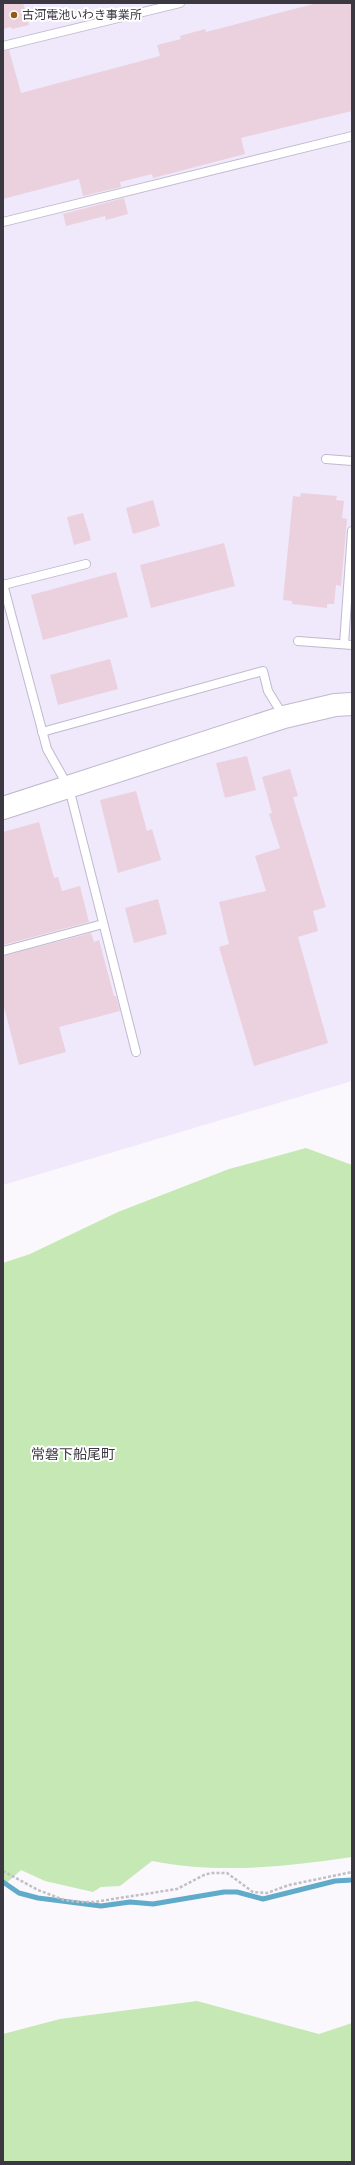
<svg xmlns="http://www.w3.org/2000/svg" width="355" height="2165" viewBox="0 0 355 2165" font-family="Merriweather,'Noto Sans JP',serif">
<style>
.built{fill:#f0e8fb}
.green{fill:#c5e8b5}
.lines{fill:none;stroke-linecap:round;stroke-linejoin:round}
.stream{stroke:#5fabc9;stroke-width:5}
.building{fill:#ebd1dd}
.lane-casing{stroke:#c1b8ce;stroke-width:10}
.secondary-casing{stroke:#c1b8ce;stroke-width:24}
.path{stroke:#c1bec4;stroke-width:2.5;stroke-dasharray:3 2;stroke-linecap:butt}
.lane{stroke:#fff;stroke-width:8}
.secondary{stroke:#fff;stroke-width:22}
.poi-dot{fill:#935a16;stroke:#fff;stroke-width:1.5}
.labels{text-anchor:middle;stroke-width:4;stroke-linejoin:round;paint-order:stroke}
.poi-label{font-size:12px;fill:#3c3841;stroke:#fff;text-anchor:start}
.quarter-label{font-size:14px;fill:#3c3841;stroke:#fff}
</style>
<rect width="100%" height="100%" fill="#faf8fd"/>
<polygon class="built" points="3,3 352,3 352,1081 3,1185"/>
<g class="green">
<path d="M306 1148 352 1165V1857C285 1867 219 1874 152 1861L120 1886 101 1887 93 1892 45 1881 21 1870 3 1886V1263L30 1254 118 1212 229 1169Z"/>
<polygon points="197,2001 319,2034 352,2023 352,2162 3,2162 3,2034 60,2019"/>
</g>
<g class="lines">
<polyline class="stream" points="3,1882 19,1893 38,1898 101,1906 130,1902 153,1904 224,1892 237,1892 263,1899 335,1881 352,1880"/>
</g>
<g class="building">
<polygon points="3,3 23,3 29,25 12,29 11,27 3,29"/>
<polygon points="317,3 352,3 352,111 241,138 245,154 153,178 152,174 120,182 121,187 83,196 79,179 3,199 3,51 9,50 21,93 160,56 157,45 181,39 180,36 205,29 206,32"/>
<polygon points="124,198 128,214 106,220 105,216 66,226 63,214"/>
<polygon points="301,493 337,496 336,500 344,501 342,518 347,519 341,586 336,585 334,604 327,604 327,608 292,604 292,601 283,600 293,496 300,497"/>
<polygon points="153,500 160,526 133,534 126,508"/>
<polygon points="83,513 91,540 74,545 67,517"/>
<polygon points="224,543 235,586 151,608 140,565"/>
<polygon points="116,572 128,617 43,640 31,595"/>
<polygon points="110,659 118,689 58,705 50,675"/>
<polygon points="247,756 256,790 225,798 216,763"/>
<polygon points="290,769 298,796 293,797 326,907 313,911 318,931 298,937 328,1043 254,1066 219,947 229,944 219,902 266,891 255,856 280,848 269,814 272,813 262,777"/>
<polygon points="136,791 147,831 152,829 161,860 118,873 100,800"/>
<polygon points="39,822 54,878 58,877 62,891 80,886 89,922 3,945 3,832"/>
<polygon points="158,899 167,934 134,943 125,908"/>
<polygon points="91,933 94,942 99,940 114,996 116,996 120,1011 59,1027 66,1052 19,1065 3,1003 3,956"/>
</g>
<g class="lines">
<defs>
<g id="lane">
<polyline points="3,46 180,3"/>
<polyline points="3,222 352,136"/>
<polyline points="326,459 352,461"/>
<polyline points="3,584 47,749 69,788 136,1052"/>
<polyline points="3,585 86,564"/>
<polyline points="298,641 352,645"/>
<polyline points="344,644 352,531"/>
<polyline points="42,732 263,671 268,691 284,717"/>
<polyline points="3,951 103,924"/>
</g>
<polyline id="secondary" points="3,808 284,717 335,705 352,704"/>
</defs>
<use href="#lane" class="lane-casing"/>
<use href="#secondary" class="secondary-casing"/>
<polyline class="path" points="3,1871 38,1890 64,1900 79,1902 94,1902 177,1889 204,1875 211,1873 227,1873 253,1892 267,1893 289,1885 352,1872"/>
<use href="#lane" class="lane"/>
<use href="#secondary" class="secondary"/>
</g>
<circle class="poi-dot" cx="14" cy="15" r="4"/>
<g class="labels">
<g class="poi-label">
<text x="22" y="19">古河電池いわき事業所</text>
</g>
<g class="quarter-label">
<text x="73" y="1459">常磐下船尾町</text>
</g>
</g>
<rect width="355" height="2165" fill="none" stroke="#3c3841" stroke-width="8"/>
</svg>
